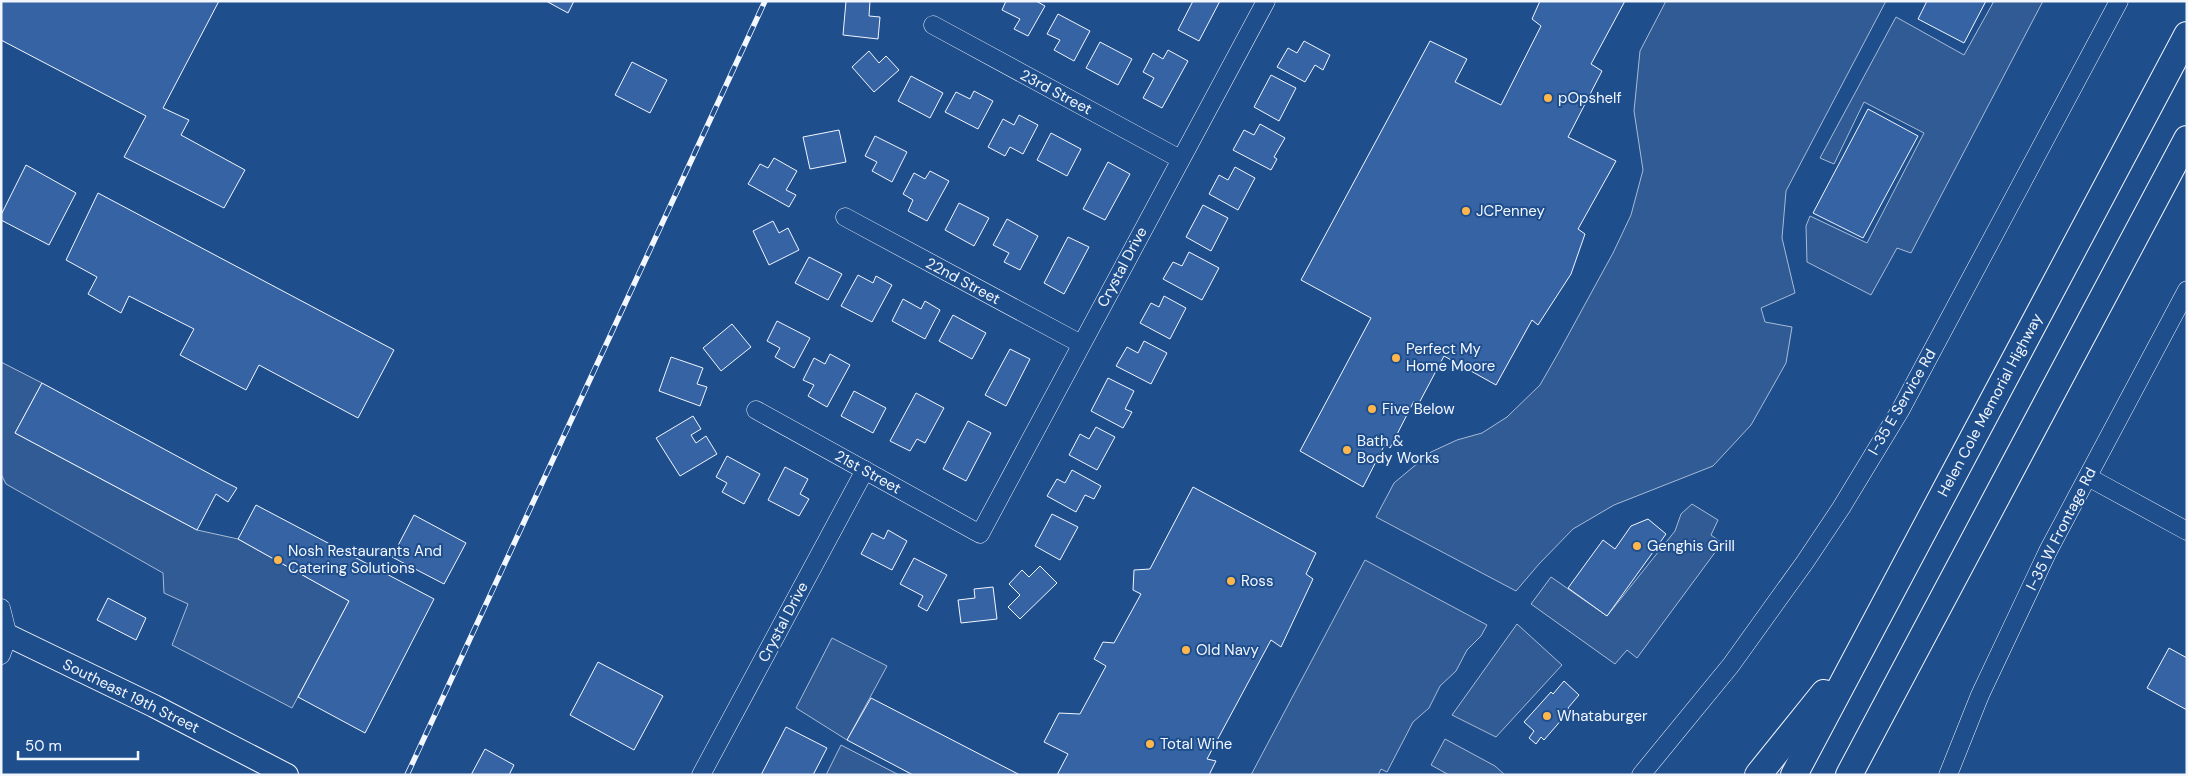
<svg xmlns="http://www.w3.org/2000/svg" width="2188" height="776" viewBox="0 0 2188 776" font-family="'DM Sans',sans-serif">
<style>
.built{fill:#305b95;stroke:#a8bbd7}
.building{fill:#3563a3;stroke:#f2f6ff}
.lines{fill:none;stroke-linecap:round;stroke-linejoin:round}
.minor-casing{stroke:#f2f6ff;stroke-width:19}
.major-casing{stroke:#f2f6ff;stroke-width:24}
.highway-casing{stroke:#f2f6ff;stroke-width:28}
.minor{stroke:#1f4e8c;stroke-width:18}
.major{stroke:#1f4e8c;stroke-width:22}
.highway{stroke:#1f4e8c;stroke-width:26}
.rail-casing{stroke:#f2f6ff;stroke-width:5.5}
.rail{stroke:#1f4e8c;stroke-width:4;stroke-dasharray:11;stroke-linecap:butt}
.poi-dot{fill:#ffb74d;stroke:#1f4e8c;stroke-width:2}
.labels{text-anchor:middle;stroke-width:4;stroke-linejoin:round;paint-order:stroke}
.street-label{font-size:15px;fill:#f2f6ff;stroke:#1f4e8c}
.poi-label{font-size:15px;fill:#f2f6ff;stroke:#1f4e8c;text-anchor:start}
</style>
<rect width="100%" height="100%" fill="#1f4e8c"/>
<g class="built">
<polygon points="1666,1 1886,1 1786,191 1782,238 1795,293 1761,308 1765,322 1792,327 1786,363 1751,425 1713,466 1614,505 1573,529 1539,564 1516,591 1376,517 1394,483 1431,452 1457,440 1482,433 1507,417 1540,385 1560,350 1613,253 1631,215 1643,170 1634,111 1640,51"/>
<polygon points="1994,1 2043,1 1911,253 1897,248 1871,295 1807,262 1806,226 1810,216 1867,243 1924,133 1864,102 1834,164 1820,158 1896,17 1964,55"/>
<polygon points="1,362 42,383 15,433 197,530 238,539 349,601 292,708 172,645 188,604 164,593 163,573 6,484 1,474"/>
<polygon points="1692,504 1718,520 1711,535 1722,543 1637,658 1627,650 1615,664 1531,604 1551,577 1607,616 1675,531 1681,514"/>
<polygon points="1365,560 1487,625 1481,636 1467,650 1456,671 1440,686 1429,708 1413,722 1387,772 1381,769 1378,775 1251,775"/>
<polygon points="1517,624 1562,665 1496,737 1452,715"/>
<polygon points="832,638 887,666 847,740 796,708"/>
<polygon points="1445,739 1495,766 1505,775 1449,775 1431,765"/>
<polygon points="841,745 899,775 826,775"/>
</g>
<g class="building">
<polygon points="1,1 219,1 163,108 189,120 181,135 245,170 224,208 124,157 146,116 1,40"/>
<polygon points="546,1 574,1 568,13"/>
<polygon points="846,1 870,1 869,16 880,17 878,39 843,35"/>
<polygon points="1006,1 1036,1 1045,6 1028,36 1014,29 1020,19 1002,10"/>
<polygon points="1193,1 1220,1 1199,41 1178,30"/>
<polygon points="1540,1 1625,1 1591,64 1602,71 1568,137 1616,161 1578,229 1585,234 1571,274 1538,325 1532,320 1496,385 1444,356 1418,405 1414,401 1390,448 1385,444 1363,487 1300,451 1371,318 1301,280 1430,41 1467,59 1455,82 1501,105 1541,26 1532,19"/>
<polygon points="1927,1 1986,1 1964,43 1918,19"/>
<polygon points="1058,14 1090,31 1074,61 1054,50 1060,40 1047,34"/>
<polygon points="1304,41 1330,55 1323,70 1315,65 1305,82 1277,67 1288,48 1297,53"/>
<polygon points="1100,42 1132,59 1118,85 1086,68"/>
<polygon points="1168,50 1188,61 1162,108 1143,98 1154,78 1143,72 1153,53 1163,59"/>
<polygon points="869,51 879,63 886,56 899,70 874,92 852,67"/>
<polygon points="632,62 667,80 650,113 615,95"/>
<polygon points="1271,75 1296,88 1279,121 1254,107"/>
<polygon points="911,76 943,93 930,118 898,101"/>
<polygon points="974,91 993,101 978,129 945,112 956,92 970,99"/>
<polygon points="1868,109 1918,136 1863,238 1813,213"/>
<polygon points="1019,115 1038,125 1023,154 1010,147 1005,156 988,147 1003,119 1014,125"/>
<polygon points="1260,124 1285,138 1274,157 1277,159 1271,170 1233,150 1244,130 1254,135"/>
<polygon points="839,130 846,162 810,169 803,137"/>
<polygon points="1051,133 1081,149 1067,176 1037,160"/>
<polygon points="875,136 907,152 892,182 872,171 877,162 865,156"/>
<polygon points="774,158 797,171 786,190 796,195 789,207 748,184 760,164 768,168"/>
<polygon points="1108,162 1130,174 1105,220 1083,209"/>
<polygon points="26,165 76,193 49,245 1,220 1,215"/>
<polygon points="1235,167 1255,178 1238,210 1209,194 1219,175 1228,180"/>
<polygon points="930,171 949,181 927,221 908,211 913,200 903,194 914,173 925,179"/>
<polygon points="98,193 394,350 358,418 259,365 246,390 180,355 194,329 129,296 121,313 88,294 97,277 66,260"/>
<polygon points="959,203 989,218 974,246 945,230"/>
<polygon points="1203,205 1228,218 1211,251 1186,237"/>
<polygon points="1007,219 1038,236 1020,270 1004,262 1009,253 993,245"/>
<polygon points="773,221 779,233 788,228 799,250 769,265 753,231"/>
<polygon points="1068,237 1089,247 1064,294 1044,283"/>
<polygon points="1189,252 1219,268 1202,300 1163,279 1173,262 1182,266"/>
<polygon points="809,257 842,274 828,300 795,283"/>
<polygon points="858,275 873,283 876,276 892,285 872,322 841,306"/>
<polygon points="1164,296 1186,308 1170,339 1140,323 1151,303 1159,307"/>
<polygon points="903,299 921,309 925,301 940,310 925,339 892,321"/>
<polygon points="953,315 986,333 972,359 939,341"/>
<polygon points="777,321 810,338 794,368 775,357 780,348 767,341"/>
<polygon points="732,324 751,347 721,371 703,348"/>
<polygon points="1144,341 1167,353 1151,384 1116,366 1127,347 1138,353"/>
<polygon points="1010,349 1030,359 1006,406 985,395"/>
<polygon points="830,354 850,365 827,407 808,396 814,385 803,380 814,358 825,364"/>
<polygon points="671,357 703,368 697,384 707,387 700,406 659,391"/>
<polygon points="1108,378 1134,391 1125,409 1132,412 1123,428 1091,411"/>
<polygon points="42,383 223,481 237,488 228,502 216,494 197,530 15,433"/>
<polygon points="854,391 886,408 873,433 841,416"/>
<polygon points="916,393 944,408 925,443 917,439 910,451 890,441"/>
<polygon points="693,416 701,429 691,435 696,443 706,436 717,454 680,476 656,438"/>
<polygon points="968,421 991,433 966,481 943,469"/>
<polygon points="1096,427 1115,437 1097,470 1069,455 1080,434 1089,439"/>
<polygon points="727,456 760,474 744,504 722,492 727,483 716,477"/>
<polygon points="785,467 808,479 800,494 809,499 799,516 768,500"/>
<polygon points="1072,470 1101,486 1094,499 1085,495 1076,512 1047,496 1057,479 1065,483"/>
<polygon points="1193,487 1316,553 1306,574 1313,579 1281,647 1271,640 1207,759 1216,761 1209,775 1057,775 1068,754 1044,742 1059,713 1080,714 1106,666 1094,659 1103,642 1114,643 1141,594 1133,590 1134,570 1150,569"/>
<polygon points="256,505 434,599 365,733 298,697 349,601 238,539"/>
<polygon points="1052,514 1078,527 1060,560 1035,546"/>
<polygon points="414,515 466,543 444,584 392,557"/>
<polygon points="1648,519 1666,534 1607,616 1568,588 1603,540 1615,549 1631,526"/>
<polygon points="888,530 907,541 892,570 861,554 872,533 884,539"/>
<polygon points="914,558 947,575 927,611 918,606 923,596 900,584"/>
<polygon points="1040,566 1057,583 1020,619 1008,607 1020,595 1009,584 1022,570 1029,577"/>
<polygon points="993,587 997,619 961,623 958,600 975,598 974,589"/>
<polygon points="108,598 146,618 136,640 97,620"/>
<polygon points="2169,648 2187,658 2187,710 2147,688"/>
<polygon points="598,662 663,696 634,750 570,715"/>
<polygon points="1564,681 1579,695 1568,708 1570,710 1544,740 1541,737 1536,744 1529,738 1534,731 1524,722 1551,692 1553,694"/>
<polygon points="871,698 1020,775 913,775 847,740"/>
<polygon points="786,727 827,748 813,775 761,775"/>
<polygon points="485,749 514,765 509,775 471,775"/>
</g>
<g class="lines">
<defs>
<g id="minor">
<polyline points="933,25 1180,159"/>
<polyline points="845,217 1081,344"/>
<polyline points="756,410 980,534 1266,1"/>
<polyline points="2088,477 2187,531"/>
<polyline points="1,608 8,636 1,655"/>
<polyline points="701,775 865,470"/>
<polyline points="1641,775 1731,665 1805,562 1841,508 1901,409 2119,1"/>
<polyline points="1948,775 1980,695 2048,551 2187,290"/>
</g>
<polyline id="major" points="1,632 154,706 287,775"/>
<g id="highway">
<polyline points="1758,775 1824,693"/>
<polyline points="1794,775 2187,35"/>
<polyline points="1849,775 2187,139"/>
</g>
</defs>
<use href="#minor" class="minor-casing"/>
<use href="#major" class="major-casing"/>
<use href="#highway" class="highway-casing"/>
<use href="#minor" class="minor"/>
<use href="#major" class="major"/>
<use href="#highway" class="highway"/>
<defs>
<polyline id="rail" points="407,775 765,1"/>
</defs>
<use href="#rail" class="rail-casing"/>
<use href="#rail" class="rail"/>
</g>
<g class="poi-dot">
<circle cx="1548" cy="98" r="5"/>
<circle cx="1466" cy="211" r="5"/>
<circle cx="1396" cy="358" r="5"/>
<circle cx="1372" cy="409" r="5"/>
<circle cx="1347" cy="450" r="5"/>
<circle cx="1637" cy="546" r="5"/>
<circle cx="278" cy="560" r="5"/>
<circle cx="1231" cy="581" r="5"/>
<circle cx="1186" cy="650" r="5"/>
<circle cx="1547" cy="716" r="5"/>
<circle cx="1150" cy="744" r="5"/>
</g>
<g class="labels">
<g class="street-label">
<text transform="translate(1056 92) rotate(28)" y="5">23rd Street</text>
<text transform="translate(1122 267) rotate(-62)" y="5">Crystal Drive</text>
<text transform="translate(963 281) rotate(28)" y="5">22nd Street</text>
<text transform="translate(1902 402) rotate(-60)" y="5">I-35 E Service Rd</text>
<text transform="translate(1990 405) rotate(-62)" y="5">Helen Cole Memorial Highway</text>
<text transform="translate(868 472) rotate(29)" y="5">21st Street</text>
<text transform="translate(2061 529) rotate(-63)" y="5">I-35 W Frontage Rd</text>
<text transform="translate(783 622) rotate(-62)" y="5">Crystal Drive</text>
<text transform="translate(131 696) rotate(26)" y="5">Southeast 19th Street</text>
</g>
<g class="poi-label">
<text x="1558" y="103">pOpshelf</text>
<text x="1476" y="216">JCPenney</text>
<text x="1406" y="354">Perfect My<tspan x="1406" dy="17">Home Moore</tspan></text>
<text x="1382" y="414">Five Below</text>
<text x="1357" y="446">Bath &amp;<tspan x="1357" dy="17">Body Works</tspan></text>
<text x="1647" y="551">Genghis Grill</text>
<text x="288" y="556">Nosh Restaurants And<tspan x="288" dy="17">Catering Solutions</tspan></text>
<text x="1241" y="586">Ross</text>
<text x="1196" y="655">Old Navy</text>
<text x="1557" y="721">Whataburger</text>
<text x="1160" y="749">Total Wine</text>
</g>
</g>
<rect width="2188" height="776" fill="none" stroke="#f2f6ff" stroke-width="5"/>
<path d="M18 751v8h120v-8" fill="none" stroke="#f2f6ff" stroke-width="2.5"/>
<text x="25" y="751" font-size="15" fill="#f2f6ff" stroke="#1f4e8c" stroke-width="4" paint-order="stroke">50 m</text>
</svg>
